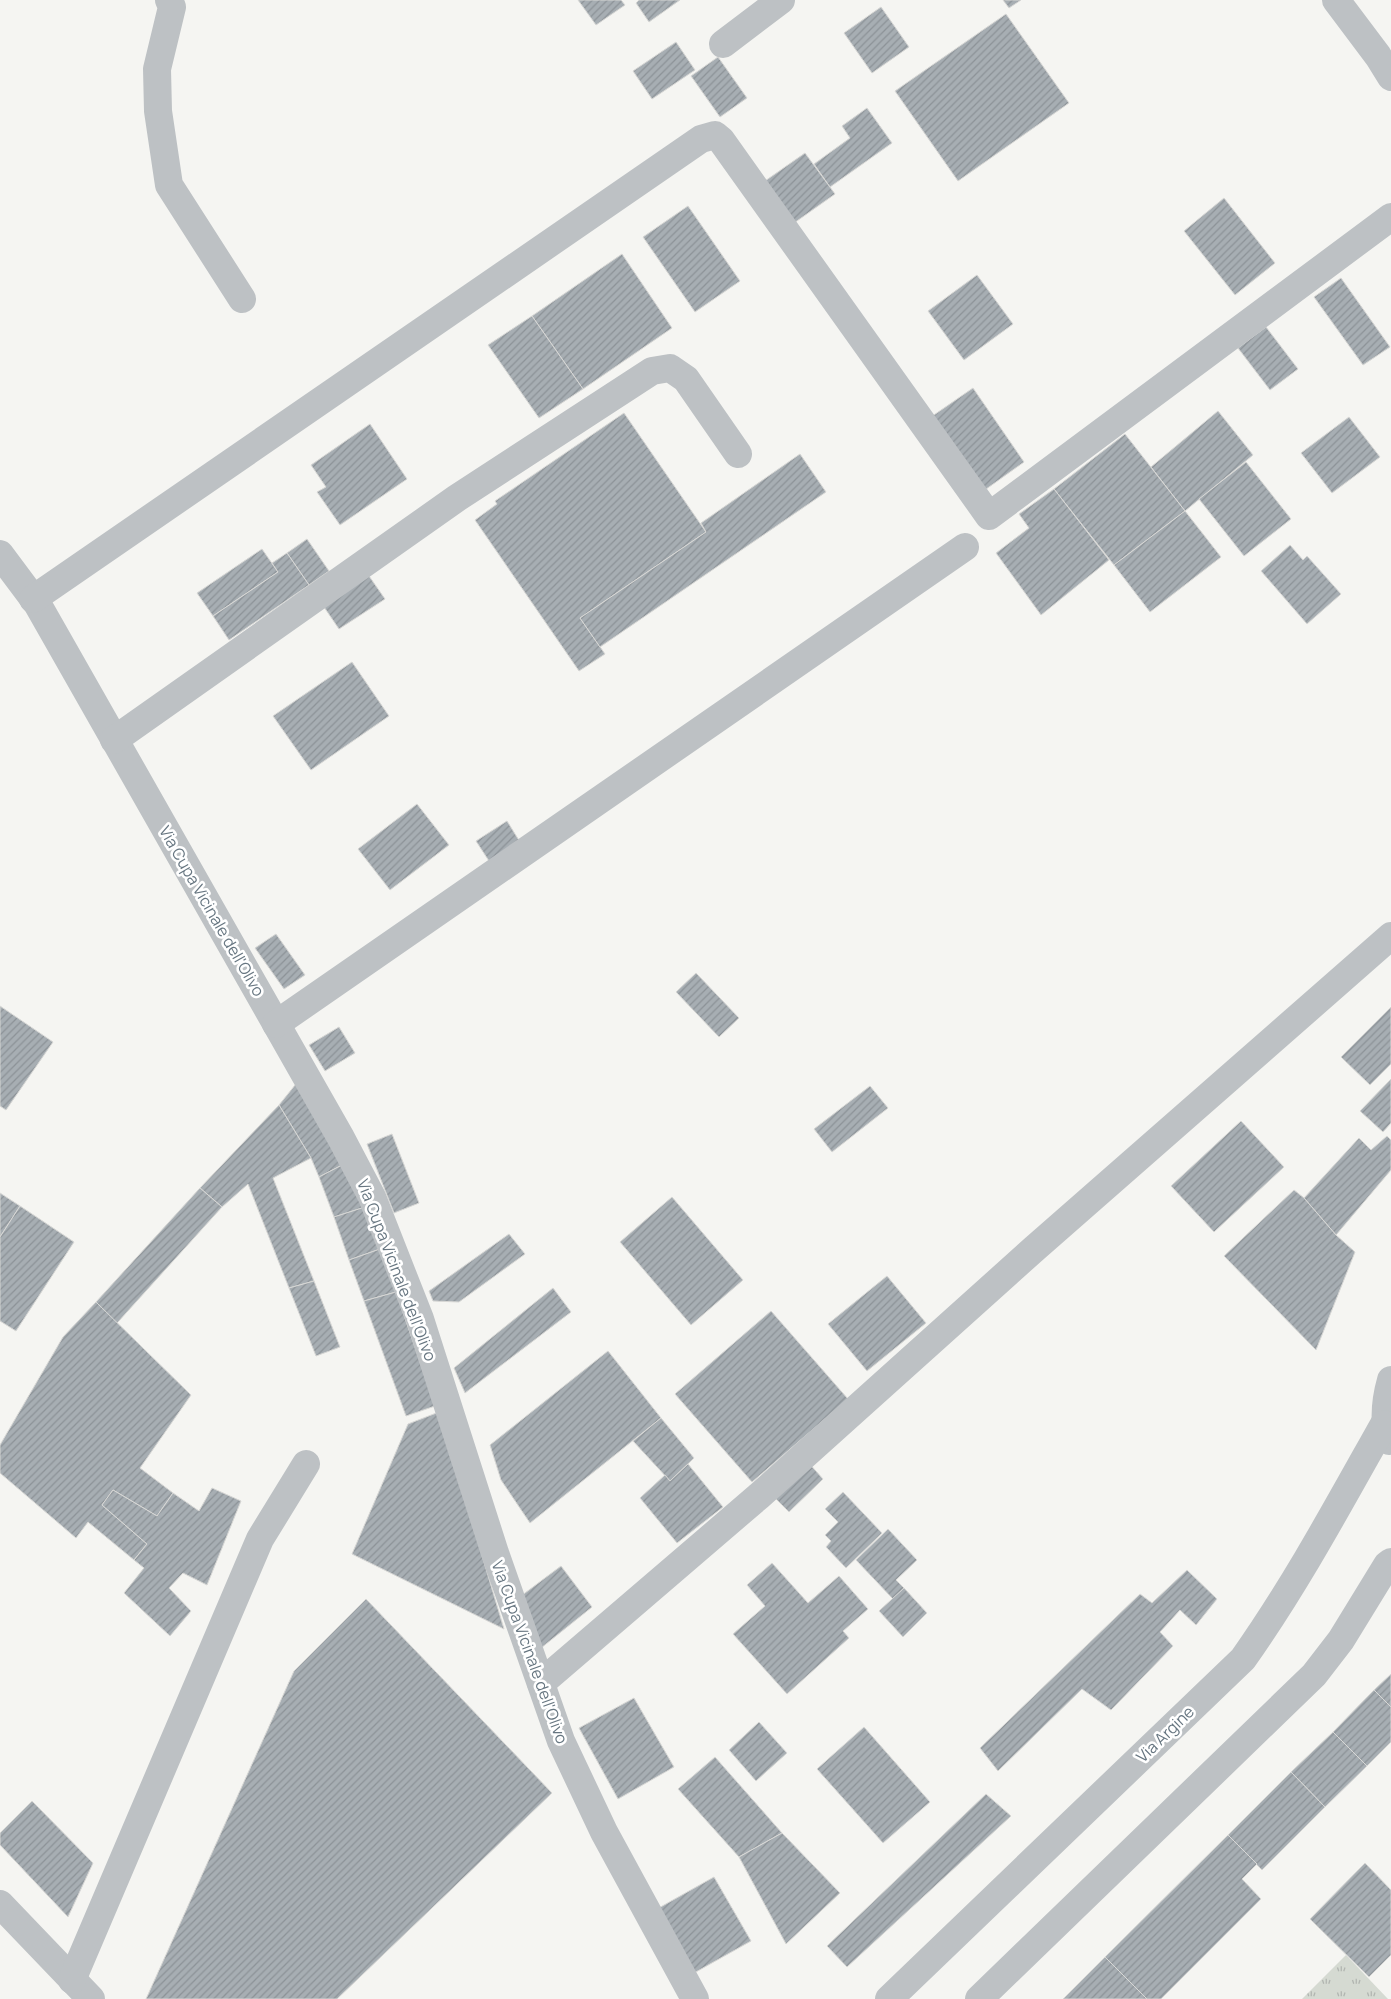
<svg xmlns="http://www.w3.org/2000/svg" width="1391" height="1999" viewBox="0 0 1391 1999" font-family="Manrope,sans-serif">
<style>
.grass{fill:url(#grass-tufts)}
.building{fill:url(#building-hatch);stroke:#d7d7d5}
.lines{fill:none;stroke-linecap:round;stroke-linejoin:round}
.minor{stroke:#bdc1c4;stroke-width:28}
.labels{text-anchor:middle;stroke-width:5;stroke-linejoin:round;paint-order:stroke}
.street-label{font-size:16px;fill:#677681;stroke:#fff}
</style>
<defs>
<pattern id="grass-tufts" width="24" height="20" patternUnits="userSpaceOnUse" patternTransform="scale(1.25)"><rect width="24" height="20" fill="#d5dad2"/><path d="M3 7l-1-3M5 7V3M7 7l1-3M15 17l-1-3M17 17v-4M19 17l1-3" fill="none" stroke="#b1b5b0"/></pattern>
<pattern id="building-hatch" width="6" height="6" patternUnits="userSpaceOnUse" patternTransform="scale(1.25)"><rect width="6" height="6" fill="#a7aeb3"/><path d="M-1 1l2-2M0 6l6-6M5 7l2-2" fill="none" stroke="#8c9297"/></pattern>
</defs>
<rect width="100%" height="100%" fill="#f5f5f2"/>
<polygon class="grass" points="1346,1955 1388,1999 1302,1999"/>
<g class="building">
<polygon points="578,0 621,0 625,5 596,25"/>
<polygon points="639,0 680,0 649,22 636,3"/>
<polygon points="1003,0 1021,0 1009,8"/>
<polygon points="881,7 909,47 872,73 844,33"/>
<polygon points="1006,14 1069,103 958,181 895,91"/>
<polygon points="676,42 695,70 652,99 633,71"/>
<polygon points="718,57 747,98 720,117 691,76"/>
<polygon points="867,108 892,143 830,187 814,164 850,138 842,126"/>
<polygon points="805,153 835,194 794,223 765,181"/>
<polygon points="1224,198 1275,263 1235,295 1184,231"/>
<polygon points="688,206 740,281 695,312 643,237"/>
<polygon points="622,254 672,328 583,389 532,316"/>
<polygon points="977,275 1013,324 964,360 928,311"/>
<polygon points="1341,278 1390,347 1363,365 1314,297"/>
<polygon points="532,316 583,389 539,418 488,345"/>
<polygon points="1266,327 1298,369 1270,390 1238,348"/>
<polygon points="973,388 1024,462 982,492 931,417"/>
<polygon points="1218,411 1253,455 1185,511 1151,467"/>
<polygon points="624,413 706,532 580,618 605,654 579,671 475,520 497,504 495,501"/>
<polygon points="1349,417 1380,457 1332,493 1301,453"/>
<polygon points="370,424 407,479 340,525 317,492 326,487 311,465"/>
<polygon points="1125,434 1185,511 1114,565 1054,489"/>
<polygon points="800,454 826,492 600,647 580,618 706,532 701,523"/>
<polygon points="1246,462 1291,519 1244,556 1199,499"/>
<polygon points="1054,489 1109,560 1041,615 996,553 1029,528 1019,514"/>
<polygon points="1185,511 1221,557 1150,612 1114,565"/>
<polygon points="307,539 329,571 309,585 287,553"/>
<polygon points="1290,545 1303,560 1307,556 1341,594 1307,624 1261,571"/>
<polygon points="262,549 278,572 213,616 197,593"/>
<polygon points="287,553 309,585 229,640 213,616 278,572 272,563"/>
<polygon points="369,576 385,599 339,629 324,607"/>
<polygon points="352,662 389,716 311,770 273,716"/>
<polygon points="417,804 449,845 390,890 358,849"/>
<polygon points="507,821 520,842 489,861 476,841"/>
<polygon points="276,934 305,975 284,989 255,948"/>
<polygon points="696,973 739,1018 719,1037 676,992"/>
<polygon points="0,1006 53,1042 6,1110 0,1106"/>
<polygon points="1391,1007 1391,1064 1370,1085 1341,1057"/>
<polygon points="339,1027 355,1053 325,1071 309,1045"/>
<polygon points="300,1079 344,1164 319,1177 311,1158 279,1105"/>
<polygon points="1391,1079 1391,1123 1383,1132 1360,1111"/>
<polygon points="870,1086 888,1108 832,1152 814,1129"/>
<polygon points="279,1105 311,1158 273,1178 314,1281 289,1288 248,1184 222,1207 200,1188"/>
<polygon points="1241,1121 1284,1167 1214,1232 1171,1186"/>
<polygon points="392,1134 419,1203 394,1213 367,1144"/>
<polygon points="1387,1136 1391,1140 1391,1170 1336,1235 1304,1198 1359,1138 1371,1150"/>
<polygon points="344,1164 365,1207 334,1217 319,1177"/>
<polygon points="200,1188 222,1207 117,1323 96,1302"/>
<polygon points="1294,1190 1304,1198 1336,1235 1355,1252 1316,1350 1224,1256"/>
<polygon points="0,1193 20,1206 0,1237"/>
<polygon points="672,1197 743,1280 691,1325 620,1242"/>
<polygon points="20,1206 74,1242 16,1331 0,1321 0,1237"/>
<polygon points="365,1207 380,1249 349,1260 334,1217"/>
<polygon points="509,1234 525,1254 459,1302 433,1301 429,1291"/>
<polygon points="380,1249 396,1292 364,1301 349,1260"/>
<polygon points="887,1276 926,1323 867,1371 828,1324"/>
<polygon points="314,1281 340,1347 316,1356 289,1288"/>
<polygon points="553,1288 571,1312 465,1393 454,1368"/>
<polygon points="396,1292 435,1406 406,1416 364,1301"/>
<polygon points="96,1302 191,1395 140,1468 173,1493 157,1516 113,1490 102,1505 147,1544 134,1560 88,1522 76,1538 0,1473 0,1445 63,1337"/>
<polygon points="771,1311 848,1399 752,1482 675,1394"/>
<polygon points="608,1351 661,1418 530,1523 501,1480 490,1445"/>
<polygon points="439,1412 504,1629 352,1554 408,1424"/>
<polygon points="661,1418 694,1458 670,1481 633,1441"/>
<polygon points="807,1461 823,1479 789,1512 772,1495"/>
<polygon points="688,1464 723,1507 677,1543 640,1498 665,1475 670,1481"/>
<polygon points="212,1488 241,1501 207,1585 183,1573 169,1588 191,1611 170,1636 124,1593 144,1568 134,1560 147,1544 102,1505 113,1490 157,1516 173,1493 199,1511"/>
<polygon points="843,1492 882,1533 846,1568 826,1547 831,1541 825,1535 838,1522 825,1509"/>
<polygon points="888,1529 917,1560 896,1580 904,1588 893,1599 856,1560"/>
<polygon points="772,1563 808,1603 839,1576 868,1609 843,1631 849,1638 787,1694 733,1634 765,1606 747,1585"/>
<polygon points="561,1566 592,1607 541,1648 521,1596"/>
<polygon points="1187,1570 1217,1599 1196,1625 1180,1610 1160,1632 1173,1646 1111,1710 1082,1689 998,1771 980,1748 1140,1594 1152,1603"/>
<polygon points="904,1588 927,1613 903,1637 879,1611"/>
<polygon points="366,1599 552,1793 337,1999 146,1999 294,1671"/>
<polygon points="1391,1674 1391,1707 1374,1690"/>
<polygon points="1374,1690 1391,1707 1391,1742 1367,1766 1333,1732"/>
<polygon points="634,1698 674,1767 618,1799 579,1728"/>
<polygon points="759,1722 787,1753 756,1781 729,1750"/>
<polygon points="864,1727 930,1802 883,1843 817,1769"/>
<polygon points="1333,1732 1367,1766 1325,1807 1291,1772"/>
<polygon points="715,1757 782,1833 739,1857 678,1789"/>
<polygon points="1291,1772 1325,1807 1262,1870 1228,1835"/>
<polygon points="986,1794 1011,1816 847,1967 827,1946"/>
<polygon points="32,1801 93,1863 68,1917 0,1845 0,1833"/>
<polygon points="782,1833 840,1893 786,1944 739,1857"/>
<polygon points="1228,1835 1257,1864 1242,1879 1261,1899 1161,1999 1147,1999 1105,1957"/>
<polygon points="1365,1863 1391,1890 1391,1955 1369,1977 1310,1919"/>
<polygon points="714,1877 751,1941 694,1973 657,1909"/>
<polygon points="1105,1957 1147,1999 1063,1999"/>
</g>
<g class="lines">
<g class="minor">
<polyline points="169,0 172,7 157,69 158,111 169,185 242,299"/>
<polyline points="1336,0 1378,56 1391,77"/>
<polyline points="723,44 781,0"/>
<polyline points="0,554 38,605 341,1138 372,1197 420,1319 495,1553 561,1741 604,1832 695,1999"/>
<polyline points="33,599 701,139 715,135 721,140 989,516 1391,217"/>
<polyline points="114,740 457,498 652,371 670,368 686,379 738,454"/>
<polyline points="276,1024 965,547"/>
<path d="M1389 1441C1383 1420 1385 1401 1391 1380"/>
<polyline points="541,1683 759,1496 1034,1249 1391,936"/>
<polyline points="0,1904 91,1999"/>
<polyline points="72,1980 260,1539 306,1464"/>
<path d="M889 1999 1243 1659C1296 1584 1339 1504 1384 1424"/>
<polyline points="979,1999 1314,1675 1341,1640 1387,1565 1391,1562"/>
</g>
</g>
<g class="labels">
<g class="street-label">
<text transform="translate(212 911) rotate(60)" y="6">Via Cupa Vicinale dell'Olivo</text>
<text transform="translate(397 1270) rotate(69)" y="6">Via Cupa Vicinale dell'Olivo</text>
<text transform="translate(530 1652) rotate(70)" y="6">Via Cupa Vicinale dell'Olivo</text>
<text transform="translate(1165 1734) rotate(-44)" y="6">Via Argine</text>
</g>
</g>
</svg>
